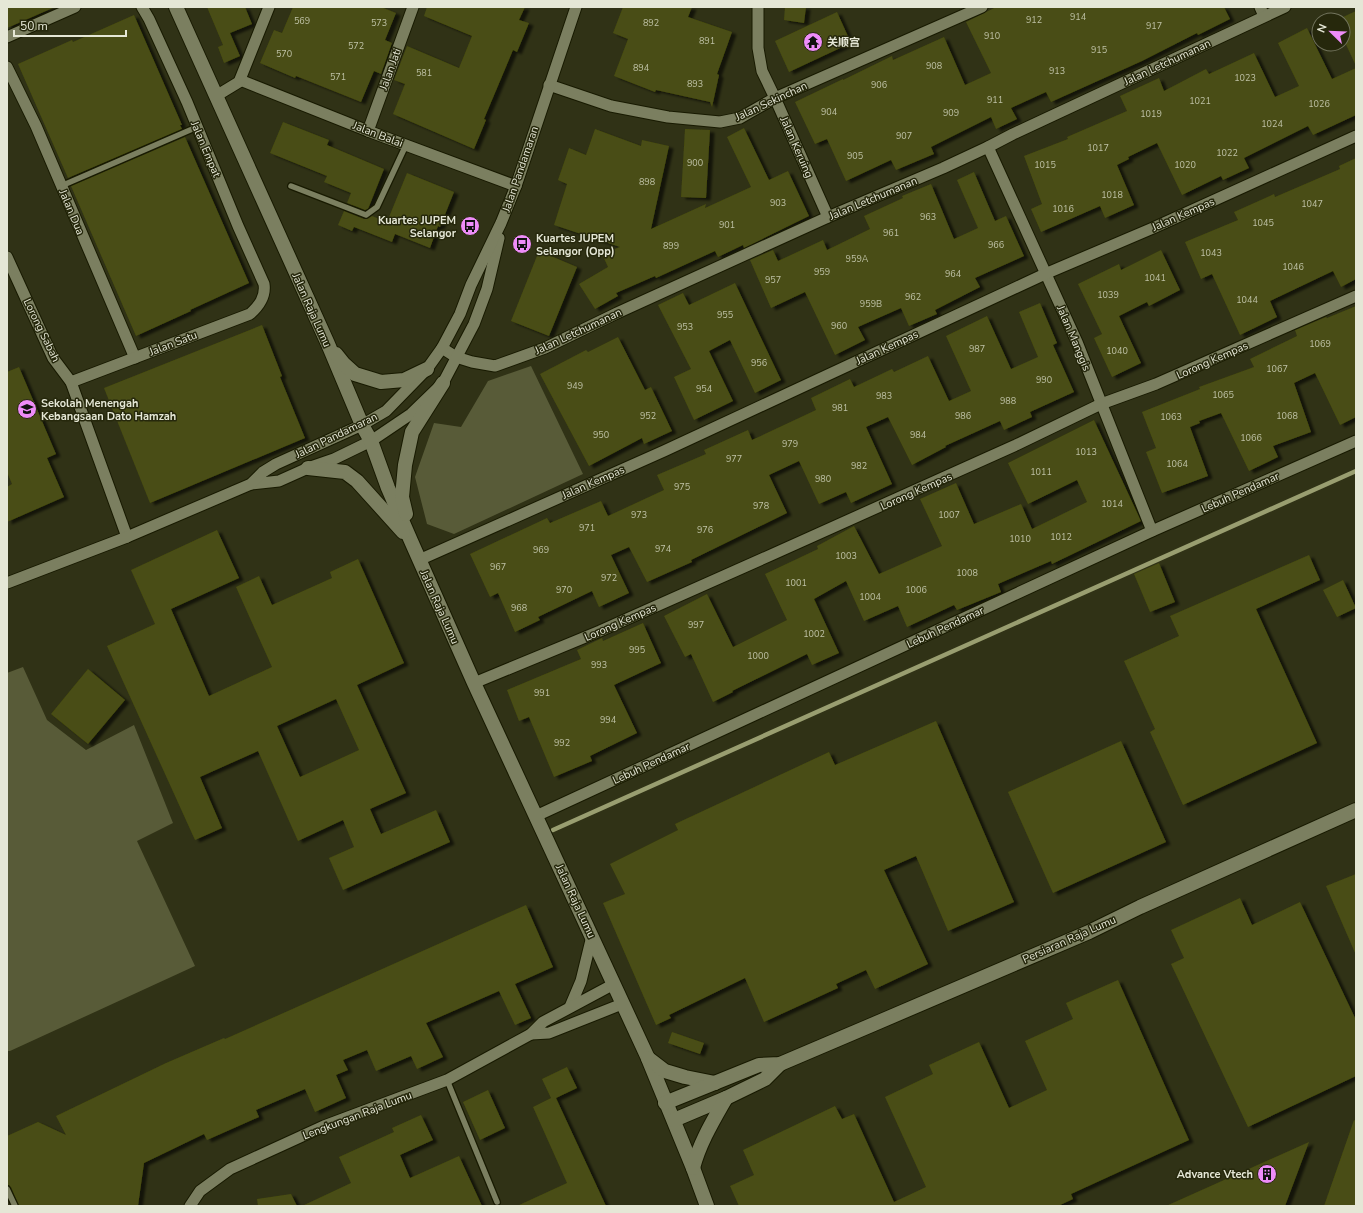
<svg xmlns="http://www.w3.org/2000/svg" width="1363" height="1213" viewBox="0 0 1363 1213" font-family="'Nunito Sans','Noto Sans SC',sans-serif">
<style>
.green{fill:#585b38}
.lines{fill:none;stroke-linecap:round;stroke-linejoin:round}
.stream{stroke:#999e70;stroke-width:4.5}
.building{fill:#494e12;fill-rule:evenodd;filter:url(#shadow)}
.service-casing{stroke:#181a01;stroke-width:8}
.minor-casing{stroke:#181a01;stroke-width:13}
.tertiary-casing{stroke:#181a01;stroke-width:16}
.service{stroke:#7b7f60;stroke-width:5.5}
.minor{stroke:#7b7f60;stroke-width:11}
.tertiary{stroke:#7b7f60;stroke-width:14}
.labels{text-anchor:middle;stroke-width:3;stroke-linejoin:round;paint-order:stroke}
.number-label{font-size:9px;fill:#bec1a5}
.poi-label{font-size:11px;font-weight:bold;fill:#e5e7d6;stroke:#26280c;text-anchor:start}
.street-label{font-size:11px;fill:#e5e7d6;stroke:#26280c}
</style>
<defs>
<filter id="shadow"><feDropShadow dx="4.5" dy="2.5" stdDeviation="1" flood-color="#0009"/></filter>
</defs>
<rect width="100%" height="100%" fill="#303216"/>
<g class="green">
<polygon points="531,366 583,474 454,534 427,524 415,477 434,423 461,427 488,381"/>
<polygon points="23,667 47,720 86,750 134,725 173,823 137,841 195,966 10,1051 7,1051 7,673"/>
</g>
<g class="lines">
<polyline class="stream" points="553,830 1356,471"/>
</g>
<g class="building">
<polygon points="7,7 55,7 7,28"/>
<polygon points="207,7 245,7 252,24 230,33 240,56 224,63 218,47 223,45"/>
<polygon points="293,7 381,7 396,13 385,40 392,43 381,74 374,71 361,102 296,76 295,78 260,63 274,30 282,33"/>
<polygon points="427,7 525,7 519,20 529,23 517,52 513,50 484,119 486,120 474,149 393,114 405,84 394,80 407,46 459,68 472,36 424,16"/>
<polygon points="623,7 692,7 688,17 732,32 717,74 719,75 712,107 710,102 656,90 655,92 614,76 628,39 613,33"/>
<polygon points="785,7 806,7 804,23 784,20"/>
<polygon points="996,7 1224,7 1230,19 1198,35 1197,33 1142,61 1051,102 1046,92 1011,108 1017,119 996,129 991,117 931,147 934,154 896,170 891,160 846,181 827,139 815,144 795,102 843,79 843,80 892,56 893,60 944,37 965,85 991,73 966,22"/>
<polygon points="1356,11 1356,66 1343,38 1343,17"/>
<polygon points="837,12 851,43 789,72 775,41"/>
<polygon points="134,15 182,125 180,125 182,129 68,178 18,64 72,40 73,42"/>
<polygon points="1307,28 1332,79 1356,68 1356,115 1313,135 1308,126 1244,158 1249,168 1223,180 1221,176 1182,195 1157,143 1128,157 1129,159 1117,165 1134,205 1105,218 1100,206 1041,232 1031,209 1042,204 1024,156 1068,139 1067,137 1127,111 1120,96 1159,78 1164,91 1206,69 1209,74 1254,53 1275,97 1299,86 1278,43"/>
<polygon points="283,122 329,140 327,145 384,169 368,209 365,210 347,203 351,193 324,182 327,176 270,153"/>
<polygon points="744,128 769,180 788,171 809,216 744,248 743,245 718,257 715,251 656,278 655,276 616,293 618,296 595,309 579,284 608,267 602,254 620,247 554,225 567,184 558,180 569,148 586,155 595,129 641,146 642,140 669,146 651,229 706,204 705,208 751,187 727,137"/>
<polygon points="685,129 710,130 706,198 681,197"/>
<polygon points="185,137 249,283 190,310 191,311 136,336 71,186"/>
<polygon points="1356,158 1356,279 1341,287 1333,271 1270,301 1277,317 1240,335 1212,274 1201,279 1185,242 1238,220 1234,212 1274,194 1275,197 1340,169 1339,166"/>
<polygon points="974,172 995,221 1006,216 1024,256 975,278 980,287 935,310 937,314 909,326 901,308 858,327 865,340 835,355 805,292 771,308 750,260 773,250 778,261 823,240 827,250 870,229 864,216 903,198 902,196 931,184 954,239 978,228 957,180"/>
<polygon points="407,173 454,192 440,227 438,226 430,248 395,234 392,242 354,227 352,231 338,225 344,211 364,219 367,219 372,216 387,222"/>
<polygon points="1161,250 1180,290 1149,306 1147,302 1119,316 1141,363 1112,377 1094,338 1102,334 1078,284 1119,264 1121,270"/>
<polygon points="539,251 577,267 549,336 511,321"/>
<polygon points="735,283 781,380 755,393 730,340 709,351 733,401 694,420 674,377 691,369 658,305 683,293 689,305"/>
<polygon points="1040,303 1057,343 1053,345 1074,392 1030,412 1032,417 1004,430 1000,421 945,446 946,447 912,465 888,417 866,427 892,484 851,503 846,492 819,504 799,461 769,475 787,513 691,560 692,562 647,582 629,547 611,555 629,593 599,607 592,591 538,617 540,620 515,632 498,593 490,597 470,554 547,518 550,523 601,501 608,516 664,490 657,475 706,454 704,450 748,430 752,440 816,410 811,398 850,379 854,387 892,369 894,372 928,356 949,401 971,391 946,336 987,316 1011,369 1038,357 1019,312"/>
<polygon points="1356,306 1356,417 1340,425 1315,373 1294,383 1311,432 1273,446 1278,457 1249,471 1221,413 1199,421 1200,423 1190,427 1208,476 1162,493 1146,452 1156,448 1142,412 1200,389 1199,387 1254,367 1250,359 1297,336 1295,330 1326,317 1327,318"/>
<polygon points="262,325 282,376 280,377 305,438 150,503 104,388"/>
<polygon points="618,337 645,390 651,387 672,431 644,444 642,438 589,466 540,374 586,350 588,352"/>
<polygon points="19,367 56,454 47,458 64,497 7,522 7,487 12,484 7,472 7,372"/>
<polygon points="1094,420 1141,521 1052,564 1051,561 998,584 1001,592 957,610 954,605 907,627 898,606 864,621 846,581 814,599 839,653 812,665 807,654 732,691 733,692 713,702 691,654 685,657 664,616 707,594 733,647 787,620 765,574 818,549 817,546 854,526 879,574 942,546 920,499 956,483 974,524 1021,504 1032,529 1087,502 1077,480 1028,504 1008,463"/>
<path d="M217 530 239 578 171 609 209 696 272 667 236 587 259 576 272 605 332 578 330 572 358 559 404 663 357 685 406 793 370 809 381 834 436 810 450 842 343 890 329 858 354 847 343 820 298 841 258 751 200 777 222 828 195 840 107 646 155 624 131 570ZM336 699 359 750 300 777 277 726Z"/>
<polygon points="1309,555 1320,580 1256,609 1317,743 1183,805 1150,732 1155,729 1124,661 1179,636 1170,616"/>
<polygon points="1159,563 1175,602 1150,612 1134,574"/>
<polygon points="1343,580 1356,608 1337,617 1323,590"/>
<polygon points="643,623 661,663 614,685 637,733 590,756 592,761 554,777 529,717 519,721 507,690 581,659 577,650 602,638 603,641"/>
<polygon points="88,669 125,700 88,744 51,714"/>
<polygon points="936,721 1014,902 948,931 916,856 884,870 928,964 875,989 866,970 836,984 838,988 764,1022 745,978 669,1015 671,1018 656,1025 603,903 625,894 610,864 678,830 675,824 829,752 835,765"/>
<polygon points="1121,741 1166,842 1053,893 1008,792"/>
<polygon points="1356,874 1356,955 1326,886"/>
<polygon points="1240,898 1252,925 1300,902 1356,1020 1356,1076 1248,1127 1171,964 1184,958 1171,930"/>
<polygon points="526,905 553,967 515,984 531,1018 515,1025 499,991 426,1023 443,1057 417,1069 411,1056 376,1071 367,1050 343,1060 348,1070 336,1075 346,1098 315,1112 305,1089 256,1110 259,1117 207,1140 204,1134 144,1163 138,1206 19,1206 11,1187 7,1185 7,1136 38,1122 66,1135 56,1116 166,1063 224,1038 225,1039"/>
<polygon points="1118,980 1189,1140 1071,1194 1073,1199 1058,1206 739,1206 730,1186 754,1175 743,1150 835,1106 842,1119 854,1114 894,1202 926,1187 885,1097 933,1074 929,1065 979,1042 1009,1108 1047,1090 1025,1041 1073,1019 1066,1003"/>
<polygon points="672,1032 704,1043 700,1054 668,1043"/>
<polygon points="567,1067 577,1088 556,1098 606,1206 517,1206 567,1183 533,1107 551,1098 542,1079"/>
<polygon points="488,1090 505,1128 480,1140 463,1102"/>
<polygon points="421,1115 433,1140 400,1155 410,1178 459,1156 482,1206 302,1206 351,1183 339,1157 394,1132 392,1128"/>
<polygon points="1354,1120 1356,1121 1356,1206 1324,1206"/>
<polygon points="1309,1142 1285,1206 1166,1206"/>
<polygon points="291,1194 297,1206 258,1206 257,1199"/>
</g>
<g class="lines">
<defs>
<g id="service">
<polyline points="61,186 197,127"/>
<polyline points="291,186 366,215 377,207 406,145"/>
<polyline points="447,1080 497,1202"/>
<polyline points="7,1189 15,1206"/>
</g>
<g id="minor">
<polyline points="758,7 758,48 762,71 775,98 828,217"/>
<polyline points="1260,7 1264,16"/>
<polyline points="7,37 75,7"/>
<polyline points="7,67 36,126 135,358"/>
<polyline points="240,80 368,131 516,186"/>
<polyline points="549,85 611,106 668,117 720,122 740,118 775,98 982,7"/>
<polyline points="216,96 239,82 269,7"/>
<polyline points="368,131 413,7"/>
<polyline points="988,147 1077,342 1152,531"/>
<polyline points="7,257 53,358 71,382 127,537"/>
<polyline points="442,348 456,357 472,362 495,366 545,348 617,313 828,217 943,168 988,147 1013,134 1285,7"/>
<path d="M71 382 250 314C259 306 266 297 264 284L238 226 187 102 149 19 142 7"/>
<polyline points="251,484 279,481 308,468 334,459 371,441 411,414 443,383 474,324 487,289 499,238"/>
<polyline points="419,560 664,451 1045,274 1153,228 1356,136"/>
<polyline points="7,583 127,537 251,484 263,472 276,464 362,425 386,411 427,369 442,348 460,314 471,285 501,223 516,186 576,7"/>
<polyline points="474,683 600,631 771,555 1016,445 1101,404 1156,384 1356,296"/>
<polyline points="536,816 1152,531 1356,441"/>
<polyline points="570,1007 581,981 592,936"/>
<polyline points="531,1034 549,1033 622,1004"/>
<polyline points="190,1206 200,1191 230,1169 324,1126 447,1080 531,1034 543,1022 614,984"/>
</g>
<g id="tertiary">
<polyline points="176,7 328,344 362,425 371,441 388,488 411,541 474,683 647,1056 693,1168 707,1206"/>
<polyline points="336,354 344,364 355,374 381,382 404,380 427,369"/>
<polyline points="308,468 345,472 357,481 403,532"/>
<polyline points="406,514 402,497 405,465 412,432 443,383"/>
<polyline points="648,1058 665,1071 685,1077 715,1083"/>
<polyline points="665,1103 759,1065 780,1064 874,1024 1089,932 1140,907 1356,810"/>
<polyline points="674,1120 726,1098 765,1079 780,1064"/>
<path d="M693 1168C700 1142 713 1121 726 1098"/>
</g>
</defs>
<use href="#service" class="service-casing"/>
<use href="#minor" class="minor-casing"/>
<use href="#tertiary" class="tertiary-casing"/>
<use href="#service" class="service"/>
<use href="#minor" class="minor"/>
<use href="#tertiary" class="tertiary"/>
</g>
<defs>
<symbol id="temple-disc" viewBox="-11 -11 22 22"><circle r="9.5" fill="#ee8cf8" stroke="#26280c"/><path d="M0-6L5-2H3V0L6.5 2.5H4V6H1.5V3h-3V6H-4V2.5H-6.5L-3 0V-2H-5Z" fill="#111"/></symbol>
<symbol id="bus-disc" viewBox="-11 -11 22 22"><circle r="9.5" fill="#ee8cf8" stroke="#26280c"/><path d="M-5-6H5V4H4V6H2V4H-2V6H-4V4H-5ZM-3.5-4V0h7V-4ZM-3.5 1.2v1.5H-2V1.2ZM2 1.2v1.5H3.5V1.2Z" fill="#111"/></symbol>
<symbol id="school-disc" viewBox="-11 -11 22 22"><circle r="9.5" fill="#ee8cf8" stroke="#26280c"/><path d="M0-5L7-2L0 1L-7-2ZM-4 1L0 2.5L4 1V4Q0 6-4 4Z" fill="#111"/></symbol>
<symbol id="building-disc" viewBox="-11 -11 22 22"><circle r="9.5" fill="#ee8cf8" stroke="#26280c"/><path d="M-4-6H4V6H1V3H-1V6H-4ZM-2.5-4.3h1.7v1.8h-1.7ZM.8-4.3h1.7v1.8H.8ZM-2.5-1h1.7V.8h-1.7ZM.8-1h1.7V.8H.8Z" fill="#111"/></symbol>
</defs>
<g fill-rule="evenodd">
<use href="#temple-disc" x="802" y="31" width="22" height="22"/>
<use href="#bus-disc" x="459" y="215" width="22" height="22"/>
<use href="#bus-disc" x="511" y="233" width="22" height="22"/>
<use href="#school-disc" x="16" y="398" width="22" height="22"/>
<use href="#building-disc" x="1256" y="1163" width="22" height="22"/>
</g>
<g class="labels">
<g class="number-label">
<text x="1078" y="20">914</text>
<text x="1034" y="23">912</text>
<text x="302" y="24">569</text>
<text x="379" y="26">573</text>
<text x="651" y="26">892</text>
<text x="1154" y="29">917</text>
<text x="992" y="39">910</text>
<text x="707" y="44">891</text>
<text x="356" y="49">572</text>
<text x="1099" y="53">915</text>
<text x="284" y="57">570</text>
<text x="934" y="69">908</text>
<text x="641" y="71">894</text>
<text x="1057" y="74">913</text>
<text x="424" y="76">581</text>
<text x="338" y="80">571</text>
<text x="1245" y="81">1023</text>
<text x="695" y="87">893</text>
<text x="879" y="88">906</text>
<text x="995" y="103">911</text>
<text x="1200" y="104">1021</text>
<text x="1319" y="107">1026</text>
<text x="829" y="115">904</text>
<text x="951" y="116">909</text>
<text x="1151" y="117">1019</text>
<text x="1272" y="127">1024</text>
<text x="904" y="139">907</text>
<text x="1098" y="151">1017</text>
<text x="1227" y="156">1022</text>
<text x="855" y="159">905</text>
<text x="695" y="166">900</text>
<text x="1045" y="168">1015</text>
<text x="1185" y="168">1020</text>
<text x="647" y="185">898</text>
<text x="1112" y="198">1018</text>
<text x="778" y="206">903</text>
<text x="1312" y="207">1047</text>
<text x="1063" y="212">1016</text>
<text x="928" y="220">963</text>
<text x="1263" y="226">1045</text>
<text x="727" y="228">901</text>
<text x="891" y="236">961</text>
<text x="996" y="248">966</text>
<text x="671" y="249">899</text>
<text x="1211" y="256">1043</text>
<text x="857" y="262">959A</text>
<text x="1293" y="270">1046</text>
<text x="822" y="275">959</text>
<text x="953" y="277">964</text>
<text x="1155" y="281">1041</text>
<text x="773" y="283">957</text>
<text x="1108" y="298">1039</text>
<text x="913" y="300">962</text>
<text x="1247" y="303">1044</text>
<text x="871" y="307">959B</text>
<text x="725" y="318">955</text>
<text x="839" y="329">960</text>
<text x="685" y="330">953</text>
<text x="1320" y="347">1069</text>
<text x="977" y="352">987</text>
<text x="1117" y="354">1040</text>
<text x="759" y="366">956</text>
<text x="1277" y="372">1067</text>
<text x="1044" y="383">990</text>
<text x="575" y="389">949</text>
<text x="704" y="392">954</text>
<text x="1223" y="398">1065</text>
<text x="884" y="399">983</text>
<text x="1008" y="404">988</text>
<text x="840" y="411">981</text>
<text x="648" y="419">952</text>
<text x="963" y="419">986</text>
<text x="1287" y="419">1068</text>
<text x="1171" y="420">1063</text>
<text x="601" y="438">950</text>
<text x="918" y="438">984</text>
<text x="1251" y="441">1066</text>
<text x="790" y="447">979</text>
<text x="1086" y="455">1013</text>
<text x="734" y="462">977</text>
<text x="1177" y="467">1064</text>
<text x="859" y="469">982</text>
<text x="1041" y="475">1011</text>
<text x="823" y="482">980</text>
<text x="682" y="490">975</text>
<text x="1112" y="507">1014</text>
<text x="761" y="509">978</text>
<text x="639" y="518">973</text>
<text x="949" y="518">1007</text>
<text x="587" y="531">971</text>
<text x="705" y="533">976</text>
<text x="1061" y="540">1012</text>
<text x="1020" y="542">1010</text>
<text x="663" y="552">974</text>
<text x="541" y="553">969</text>
<text x="846" y="559">1003</text>
<text x="498" y="570">967</text>
<text x="967" y="576">1008</text>
<text x="609" y="581">972</text>
<text x="796" y="586">1001</text>
<text x="564" y="593">970</text>
<text x="916" y="593">1006</text>
<text x="870" y="600">1004</text>
<text x="519" y="611">968</text>
<text x="696" y="628">997</text>
<text x="814" y="637">1002</text>
<text x="637" y="653">995</text>
<text x="758" y="659">1000</text>
<text x="599" y="668">993</text>
<text x="542" y="696">991</text>
<text x="608" y="723">994</text>
<text x="562" y="746">992</text>
</g>
<g class="poi-label">
<text x="827" y="46">关顺宫</text>
<text x="456" y="224" text-anchor="end">Kuartes JUPEM<tspan x="456" dy="13">Selangor</tspan></text>
<text x="536" y="242">Kuartes JUPEM<tspan x="536" dy="13">Selangor (Opp)</tspan></text>
<text x="41" y="407">Sekolah Menengah<tspan x="41" dy="13">Kebangsaan Dato Hamzah</tspan></text>
<text x="1253" y="1178" text-anchor="end">Advance Vtech</text>
</g>
<g class="street-label">
<text transform="translate(1167 62) rotate(-25)" y="4">Jalan Letchumanan</text>
<text transform="translate(390 69) rotate(-70)" y="4">Jalan Jati</text>
<text transform="translate(771 101) rotate(-25)" y="4">Jalan Sekinchan</text>
<text transform="translate(378 134) rotate(21)" y="4">Jalan Balai</text>
<text transform="translate(797 147) rotate(66)" y="4">Jalan Keruing</text>
<text transform="translate(206 149) rotate(67)" y="4">Jalan Empat</text>
<text transform="translate(520 169) rotate(-71)" y="4">Jalan Pandamaran</text>
<text transform="translate(873 198) rotate(-23)" y="4">Jalan Letchumanan</text>
<text transform="translate(72 212) rotate(67)" y="4">Jalan Dua</text>
<text transform="translate(1183 214) rotate(-24)" y="4">Jalan Kempas</text>
<text transform="translate(312 310) rotate(66)" y="4">Jalan Raja Lumu</text>
<text transform="translate(42 330) rotate(64)" y="4">Lorong Sabah</text>
<text transform="translate(578 331) rotate(-25)" y="4">Jalan Letchumanan</text>
<text transform="translate(1074 338) rotate(67)" y="4">Jalan Manggis</text>
<text transform="translate(173 343) rotate(-21)" y="4">Jalan Satu</text>
<text transform="translate(887 347) rotate(-25)" y="4">Jalan Kempas</text>
<text transform="translate(1212 360) rotate(-24)" y="4">Lorong Kempas</text>
<text transform="translate(336 435) rotate(-26)" y="4">Jalan Pandamaran</text>
<text transform="translate(593 482) rotate(-24)" y="4">Jalan Kempas</text>
<text transform="translate(916 491) rotate(-24)" y="4">Lorong Kempas</text>
<text transform="translate(1240 492) rotate(-24)" y="4">Lebuh Pendamar</text>
<text transform="translate(440 607) rotate(66)" y="4">Jalan Raja Lumu</text>
<text transform="translate(620 622) rotate(-24)" y="4">Lorong Kempas</text>
<text transform="translate(945 627) rotate(-25)" y="4">Lebuh Pendamar</text>
<text transform="translate(651 763) rotate(-25)" y="4">Lebuh Pendamar</text>
<text transform="translate(576 901) rotate(65)" y="4">Jalan Raja Lumu</text>
<text transform="translate(1069 939) rotate(-24)" y="4">Persiaran Raja Lumu</text>
<text transform="translate(357 1115) rotate(-21)" y="4">Lengkungan Raja Lumu</text>
</g>
</g>
<rect width="1363" height="1213" fill="none" stroke="#e5e7d6" stroke-width="16"/>
<g transform="translate(1331 32) rotate(293)"><circle r="19" fill="#26280c" stroke="#72745d"/>
<path d="M0-3L7 15L0 10L-7 15Z" fill="#ee8cf8"/>
<text y="-6" font-size="11" font-weight="bold" text-anchor="middle" fill="#e5e7d6">N</text>
</g>
<path d="M14 30v6h112v-6" fill="none" stroke="#e5e7d6" stroke-width="2"/>
<text x="20" y="30" font-size="12" fill="#e5e7d6" stroke="#26280c" stroke-width="3" paint-order="stroke">50 m</text>
</svg>
